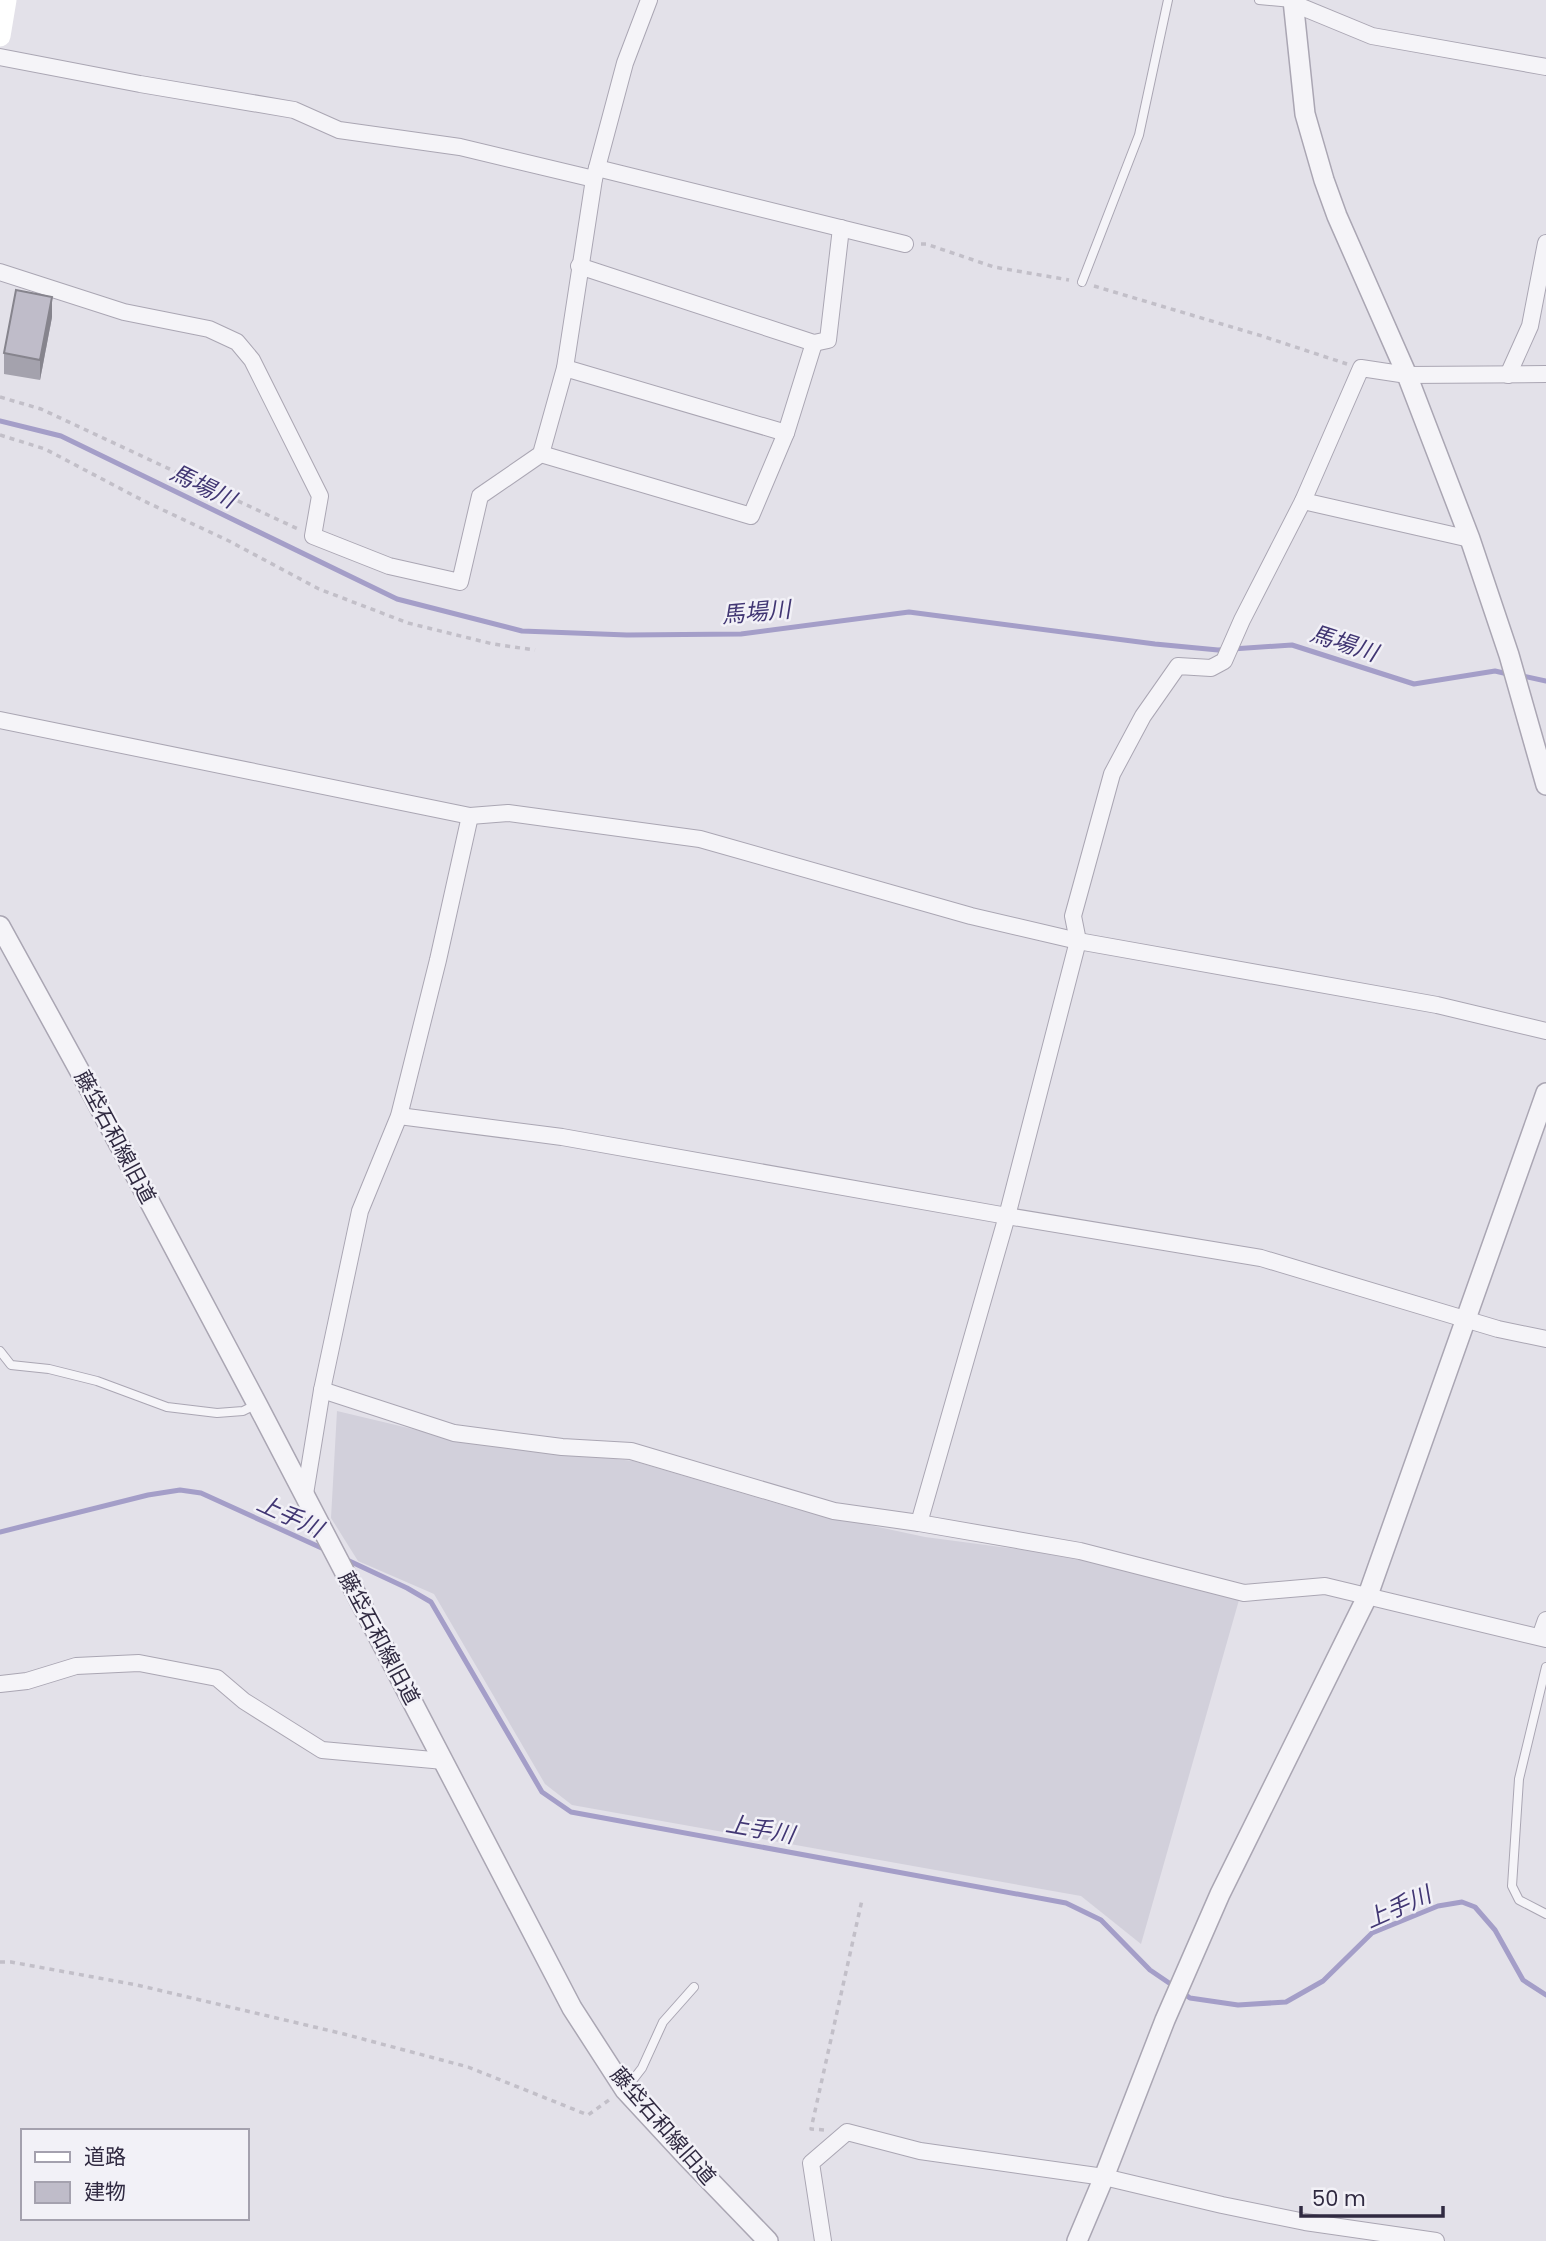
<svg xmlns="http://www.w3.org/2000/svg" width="1546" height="2241" viewBox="0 0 1546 2241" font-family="Poppins,'Noto Sans JP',sans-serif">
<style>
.built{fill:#d2d0db}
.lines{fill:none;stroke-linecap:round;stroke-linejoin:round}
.stream{stroke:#a49ec8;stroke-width:5}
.service-casing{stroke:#aaa6b3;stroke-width:10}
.minor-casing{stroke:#aaa6b3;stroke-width:18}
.tertiary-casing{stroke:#aaa6b3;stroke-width:22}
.path{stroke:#c2bfc8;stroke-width:3.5;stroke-dasharray:5 5;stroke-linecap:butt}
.service{stroke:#f5f4f8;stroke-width:8}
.minor{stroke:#f5f4f8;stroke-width:16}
.tertiary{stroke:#f5f4f8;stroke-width:19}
.secondary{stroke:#fff;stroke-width:21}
.wall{fill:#a4a2ad}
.shaded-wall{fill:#86848d}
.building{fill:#bfbcc9;stroke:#86848d;stroke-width:2}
.labels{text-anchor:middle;stroke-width:5;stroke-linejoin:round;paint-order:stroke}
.street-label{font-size:21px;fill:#302a41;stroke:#f2f1f7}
.water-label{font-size:23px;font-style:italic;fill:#413673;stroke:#f2f1f7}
</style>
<rect width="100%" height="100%" fill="#e3e1e9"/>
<polygon class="built" points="337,1411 463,1441 633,1461 799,1510 925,1537 1084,1558 1239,1600 1141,1944 1081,1896 572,1805 545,1784 434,1594 358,1561 331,1518"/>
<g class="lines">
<g class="stream">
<polyline points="0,421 61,436 397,599 522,631 627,635 741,634 909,612 1155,644 1218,650 1292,645 1414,684 1495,671 1508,674"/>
<polyline points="1518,675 1546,681"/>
<polyline points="0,1532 148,1495 180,1490 201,1493 326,1550"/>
<polyline points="345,1559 407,1588 431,1602 542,1792 571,1812 1066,1903 1101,1920 1150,1970 1175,1987"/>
<polyline points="1183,1993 1190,1998 1238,2005 1286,2002 1323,1981 1372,1933 1438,1906 1462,1902 1475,1907 1495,1930 1523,1980 1546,1995"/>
</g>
<defs>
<g id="service">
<polyline points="1259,0 1292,3"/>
<polyline points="1082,282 1139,135 1168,0"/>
<polyline points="0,1351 11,1365 49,1369 97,1381 167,1407 217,1413 243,1411 257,1404"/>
<polyline points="1546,1667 1519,1779 1512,1886 1519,1900 1546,1914"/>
<polyline points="625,2090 642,2068 663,2022 694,1987"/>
</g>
<g id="minor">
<polyline points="1292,3 1372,36 1546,67"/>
<polyline points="0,57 140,84 294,110 339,130 460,147 594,179"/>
<polyline points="597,168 905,244"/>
<polyline points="579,266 814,343 828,340 841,228"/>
<polyline points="0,272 124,312 209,329 237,342 252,360 320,496 313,536 389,566 460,582 480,496 541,454 565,368 594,179 625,63 649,0"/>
<polyline points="565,368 786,433"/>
<polyline points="1508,375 1530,326 1546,243"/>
<polyline points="541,454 751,516 786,433 814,343"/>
<polyline points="1303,501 1470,539"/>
<polyline points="0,720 470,816 508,813 700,839 971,916 1078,941 1437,1005 1546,1031"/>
<polyline points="399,1116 562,1137 1007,1216 1261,1258 1498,1329 1546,1339"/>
<polyline points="322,1390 454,1433 562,1447 631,1451 834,1511 919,1523 1080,1551 1244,1593 1325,1586 1546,1639"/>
<polyline points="305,1494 322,1390 360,1211 399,1116 438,960 470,816"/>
<polyline points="919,1523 1007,1216 1078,941 1073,916 1112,774 1143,716 1178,666 1211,668 1224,661 1242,620 1303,501 1361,368 1407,375 1546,374"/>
<polyline points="1540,1637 1546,1620"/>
<polyline points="0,1684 27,1681 76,1666 139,1663 217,1678 244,1701 322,1750 444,1761"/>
<polyline points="823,2241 811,2163 847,2132 920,2151 1104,2177 1222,2205 1305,2222 1436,2241"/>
</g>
<g id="tertiary">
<polyline points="1293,0 1305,114 1324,180 1337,216 1407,375 1470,539 1509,655 1546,785"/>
<polyline points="0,926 95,1099 257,1404 572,2008 625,2090 687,2157 768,2241"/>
<polyline points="1077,2241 1104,2177 1165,2020 1220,1894 1368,1595 1546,1093"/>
</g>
</defs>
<use href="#service" class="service-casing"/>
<use href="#minor" class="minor-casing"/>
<use href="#tertiary" class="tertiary-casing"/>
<g class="path">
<polyline points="921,244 926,244 994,267 1069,280"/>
<polyline points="1094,286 1262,336 1347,364"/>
<polyline points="0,397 41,409 298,529"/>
<polyline points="0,435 45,449 144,501 229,541 319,589 408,623 493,644 535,650"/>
<polyline points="0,1962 11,1962 137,1985 344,2034 468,2067 588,2115 609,2100"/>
<polyline points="824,2130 811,2129 862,1900"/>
</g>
<use href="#service" class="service"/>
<use href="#minor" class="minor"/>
<use href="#tertiary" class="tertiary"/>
<polyline class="secondary" points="0,36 6,0"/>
</g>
<polygon class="wall" points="52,317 40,380 4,374 4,353"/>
<polygon class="shaded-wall" points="52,297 52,317 40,380 40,360"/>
<polygon class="building" points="16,290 52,297 40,360 4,353"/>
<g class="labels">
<g class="street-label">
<text transform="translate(115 1137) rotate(62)" y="7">藤垈石和線旧道</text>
<text transform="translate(379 1638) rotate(62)" y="7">藤垈石和線旧道</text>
<text transform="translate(663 2126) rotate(49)" y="7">藤垈石和線旧道</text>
</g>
<g class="water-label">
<text transform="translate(203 486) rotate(26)" y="8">馬場川</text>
<text transform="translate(756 612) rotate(-5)" y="8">馬場川</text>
<text transform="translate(1344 643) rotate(18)" y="8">馬場川</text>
<text transform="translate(290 1516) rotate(25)" y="8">上手川</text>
<text transform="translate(760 1829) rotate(10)" y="8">上手川</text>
<text transform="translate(1398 1907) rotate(-24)" y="8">上手川</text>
</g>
</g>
<rect x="21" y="2129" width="228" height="91" fill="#f2f1f7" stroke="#a4a1ae" stroke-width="2"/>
<rect x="35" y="2152" width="35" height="10" fill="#ffffff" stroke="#a4a1ae" stroke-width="2"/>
<text x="84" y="2164" font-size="21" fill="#302a41">道路</text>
<rect x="35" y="2182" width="35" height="21" fill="#bfbcc9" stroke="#a4a1ae" stroke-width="2"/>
<text x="84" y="2199" font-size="21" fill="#302a41">建物</text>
<path d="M1301 2206v10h142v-10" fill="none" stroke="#302a41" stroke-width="3.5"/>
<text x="1312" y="2206" font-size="21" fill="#302a41" stroke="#f2f1f7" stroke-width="5" paint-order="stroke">50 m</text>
</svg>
